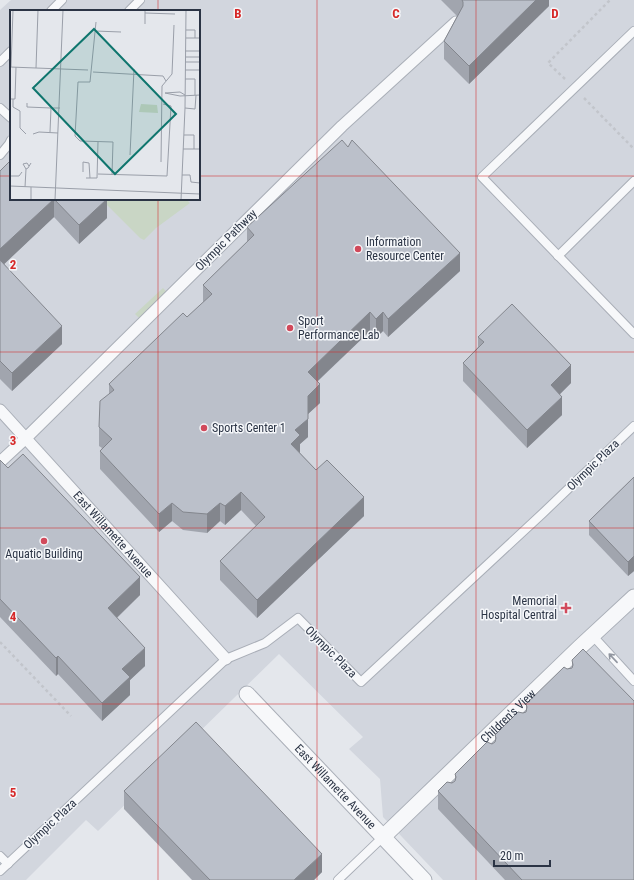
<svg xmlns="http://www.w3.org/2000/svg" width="634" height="880" viewBox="0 0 634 880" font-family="'Roboto Condensed',sans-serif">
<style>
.built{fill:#d2d6de;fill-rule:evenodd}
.green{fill:#c9d6c5}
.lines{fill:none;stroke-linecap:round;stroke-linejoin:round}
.service-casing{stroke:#a9aeb7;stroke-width:10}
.pedestrian-casing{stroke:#a9aeb7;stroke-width:13}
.minor-casing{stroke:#a9aeb7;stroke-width:17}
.path{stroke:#c2c5cb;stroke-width:2.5;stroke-dasharray:3 3;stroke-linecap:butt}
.service{stroke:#f7f8fa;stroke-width:8}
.pedestrian{stroke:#f7f8fa;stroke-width:11}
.minor{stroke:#f7f8fa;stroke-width:15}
.wall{fill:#a1a5ae}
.shaded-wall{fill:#83868d}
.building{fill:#bbc0ca;stroke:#83868d}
.oneway{stroke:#9196a0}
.grid{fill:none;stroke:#d62828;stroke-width:1;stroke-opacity:0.55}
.poi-dot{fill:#d1495b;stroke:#f4f6f9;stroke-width:1.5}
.labels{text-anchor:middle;stroke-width:3;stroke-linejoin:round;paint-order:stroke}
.street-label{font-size:12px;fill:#2b3445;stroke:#f4f6f9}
.poi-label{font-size:12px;fill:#2b3445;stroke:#f4f6f9;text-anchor:start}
.inset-road{fill:none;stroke:#9a9fa9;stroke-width:1}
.view{fill:#0f766e;fill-opacity:0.15;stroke:#0f766e;stroke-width:2}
.inset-edge{fill:none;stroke:#2b3445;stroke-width:2}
.grid-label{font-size:13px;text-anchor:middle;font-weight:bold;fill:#d62828;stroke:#f4f6f9;stroke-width:3;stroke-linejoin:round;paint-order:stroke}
</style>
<rect width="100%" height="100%" fill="#e4e7ec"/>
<path class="built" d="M11 0H634V880H443L383 817 380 779 349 749 363 737 279 654 98 831 86 820 26 880H0V10ZM11 11H199V199H11Z"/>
<g class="green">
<polygon points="101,199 186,199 190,203 156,228 144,240 140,238"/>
<polygon points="163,288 174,300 147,326 135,314"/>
</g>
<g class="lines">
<defs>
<g id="service">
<polyline points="51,11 62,0"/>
<polyline points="129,11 140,0"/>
<polyline points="634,31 482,177 634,334"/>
<polyline points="0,62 11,51"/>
<polyline points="0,108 11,118"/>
<polyline points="0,155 9,144 11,140"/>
<polyline points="558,256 634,181"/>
<polyline points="592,635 634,681"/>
<polyline points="0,856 8,864"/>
<polyline points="0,871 226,659 265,643 298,618 361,682 543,513 634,426"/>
<polyline points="338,880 383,837"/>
</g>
<g id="pedestrian">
<path id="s1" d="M0 410 226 659"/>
<polyline points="0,462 26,438 342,126 456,22"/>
</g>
<g id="minor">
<path id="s2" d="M247 694 424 880"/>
<path id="s3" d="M383 837 580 647 634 597"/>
</g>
</defs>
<use href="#service" class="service-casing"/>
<use href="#pedestrian" class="pedestrian-casing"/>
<use href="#minor" class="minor-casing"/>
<g class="path">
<polyline points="565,79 548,63 610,0"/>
<polyline points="584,98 634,149"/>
<polyline points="0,642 71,716"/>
</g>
<use href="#service" class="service"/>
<use href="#pedestrian" class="pedestrian"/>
<use href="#minor" class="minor"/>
</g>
<g class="wall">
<polygon points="441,0 549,0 549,6 469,84 444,59 444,41 457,16"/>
<polygon points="348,147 460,271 388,337 383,331 376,338 370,331 318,381 320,403 308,414 308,437 300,444 300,453 316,470 364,516 257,618 220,580 220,561 256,526 241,510 225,525 220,521 207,533 183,530 172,521 159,532 100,469 100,451 102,448 99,446 99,427 109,394 109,384 187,317 203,303 203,285 247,242 247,227"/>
<polygon points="0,171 106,199 107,218 79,244 54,217 4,264 62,344 12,391 0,379"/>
<polygon points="478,337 571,383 560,394 562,415 527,448 463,381 463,363 478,347"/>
<polygon points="0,460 8,468 140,595 117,618 145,666 130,680 130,695 102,721 58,674 56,676 0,617"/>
<polygon points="634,477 634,571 628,576 589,535 589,521"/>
<polygon points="572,660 634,880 505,880 438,809 438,791 455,781 455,774 492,744 495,742 495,735 523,713 526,712 526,704 567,669 572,668"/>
<polygon points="124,791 322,872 314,880 192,880 124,809"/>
</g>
<g class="shaded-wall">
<polygon points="536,0 549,0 549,6 469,84 469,66"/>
<polygon points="54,199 54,217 0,268 0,249"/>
<polygon points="107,199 107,218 79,244 79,225"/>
<polygon points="460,253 460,271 388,337 388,319"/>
<polygon points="370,312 370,331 308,390 308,372"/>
<polygon points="383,312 383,331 376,338 376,319"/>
<polygon points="62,326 62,344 12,391 12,373"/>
<polygon points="571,365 571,383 551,403 551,385"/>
<polygon points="320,384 320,403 308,414 308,437 300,444 300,453 291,444 295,430 308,396"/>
<polygon points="562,397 562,415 527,448 527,430"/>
<polygon points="241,492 241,510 225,525 225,506"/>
<polygon points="364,497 364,516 257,618 257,600"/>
<polygon points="172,503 172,521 159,532 159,514"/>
<polygon points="220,503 220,521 207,533 207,514"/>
<polygon points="634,556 634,571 628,576 628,562"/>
<polygon points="140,577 140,595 108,626 108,608"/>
<polygon points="145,648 145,666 130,680 130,695 102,721 102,703 122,669"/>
<polygon points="58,656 58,674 56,676 56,658"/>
<polygon points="322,854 322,872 314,880 294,880"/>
</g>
<g class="building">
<polygon points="462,0 536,0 469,66 444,41 463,6 463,2"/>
<polygon points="342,140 348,147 352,140 460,253 388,319 383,312 376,319 370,312 308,372 320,384 308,396 308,419 295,430 300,435 291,444 316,470 327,460 364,497 257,600 220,561 265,517 241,492 225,506 220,503 207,514 183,512 172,503 159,514 100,451 112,439 99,427 100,401 114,390 109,384 183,313 187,317 212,294 203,285 254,235 247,227"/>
<polygon points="11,160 11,199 54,199 0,249 0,171"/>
<polygon points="54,199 107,199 79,225"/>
<polygon points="0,260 62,326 12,373 0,361"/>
<polygon points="512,304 571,365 551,385 562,397 527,430 463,363 484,342 478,337"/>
<polygon points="23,454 140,577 108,608 145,648 122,669 130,677 102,703 58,656 56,658 0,599 0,460 8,468"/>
<polygon points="634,477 634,556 628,562 589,521"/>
<polygon points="583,649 634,701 634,880 522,880 438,791 447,782 452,783 455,781 456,777 455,774 487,742 492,744 495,742 496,738 495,735 518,712 523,713 526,712 527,707 526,704 564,667 567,669 572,668 573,665 572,660"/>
<polygon points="196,722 322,854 294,880 210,880 124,791"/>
</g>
<defs><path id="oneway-shaft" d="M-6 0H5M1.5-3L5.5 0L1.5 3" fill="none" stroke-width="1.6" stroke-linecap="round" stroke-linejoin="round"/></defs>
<use class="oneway" href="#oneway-shaft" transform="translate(613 658) rotate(-133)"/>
<path class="grid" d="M158 0V11M317 0V880M476 0V880M0 176H11M199 176H634M158 199V880M0 352H634M0 528H634M0 704H634"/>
<g class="poi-dot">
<circle cx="358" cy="249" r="4"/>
<circle cx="290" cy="328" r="4"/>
<circle cx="204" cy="428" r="4"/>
<circle cx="44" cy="541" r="4"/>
<path d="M564 602h4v4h4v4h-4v4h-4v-4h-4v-4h4z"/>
</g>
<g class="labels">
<g class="street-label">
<text transform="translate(226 240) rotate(-45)" y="4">Olympic Pathway</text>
<text transform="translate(593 465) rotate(-44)" y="4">Olympic Plaza</text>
<text dy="4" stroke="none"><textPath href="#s1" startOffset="168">East Willamette Avenue</textPath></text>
<text transform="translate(331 652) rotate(45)" y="4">Olympic Plaza</text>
<text dy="4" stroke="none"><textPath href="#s3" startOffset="174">Children's View</textPath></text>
<text dy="4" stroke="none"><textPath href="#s2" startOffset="128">East Willamette Avenue</textPath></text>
<text transform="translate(50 824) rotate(-43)" y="4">Olympic Plaza</text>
</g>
<g class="poi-label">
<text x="366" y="246">Information<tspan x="366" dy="14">Resource Center</tspan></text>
<text x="298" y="325">Sport<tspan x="298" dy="14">Performance Lab</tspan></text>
<text x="212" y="432">Sports Center 1</text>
<text x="44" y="558" text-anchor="middle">Aquatic Building</text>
<text x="557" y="605" text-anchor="end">Memorial<tspan x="557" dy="14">Hospital Central</tspan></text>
</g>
</g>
<g transform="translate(10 10)">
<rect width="190" height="190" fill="#e4e7ec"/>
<path d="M131 94 147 95 148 103 129 102Z" fill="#c9d6c5"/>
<path class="inset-road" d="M79 0H128M135 3 165 4M86 12 80 72H68L65 126 70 131 103 132 102 165M135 14V0M176 20H185V28M85 21 111 22M176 28H190M175 41H190M175 47H190M175 52H190M0 57 78 60M1 57 3 0M26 58 28 0M175 60H190M83 62 153 66 156 71M175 69H185V85M175 85 170 82 155 83 170 86 190 85M0 89H5L6 57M3 89V97L10 101V118L16 124M17 93V97L41 98M175 98 185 99 186 85M40 122 41 98H50M23 124 29 122 48 123M174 125H184V139M173 139H190M120 145 124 59M151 152 152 76 162 64 164 15M19 156 17 153 13 154 16 159 18 158 21 153M73 162V152L79 153 80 168M88 164 157 166 161 96 153 94M172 165H180L181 172 190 173M0 166H9L12 162M76 168H87L88 132M0 176 190 184M15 177 16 159M21 190V177M45 190 53 0M171 190 175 98 176 0"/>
<path class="view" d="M84 19 166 104 105 164 23 78Z"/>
<rect width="190" height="190" class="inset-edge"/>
</g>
<g class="grid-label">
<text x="238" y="18">B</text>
<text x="396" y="18">C</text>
<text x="555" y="18">D</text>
<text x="13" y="269">2</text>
<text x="13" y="445">3</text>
<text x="13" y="621">4</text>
<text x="13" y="797">5</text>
</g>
<path d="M494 860v6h56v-6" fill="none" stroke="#2b3445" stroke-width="2"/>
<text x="500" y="860" font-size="12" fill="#2b3445" stroke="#f4f6f9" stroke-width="3" paint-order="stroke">20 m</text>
</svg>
